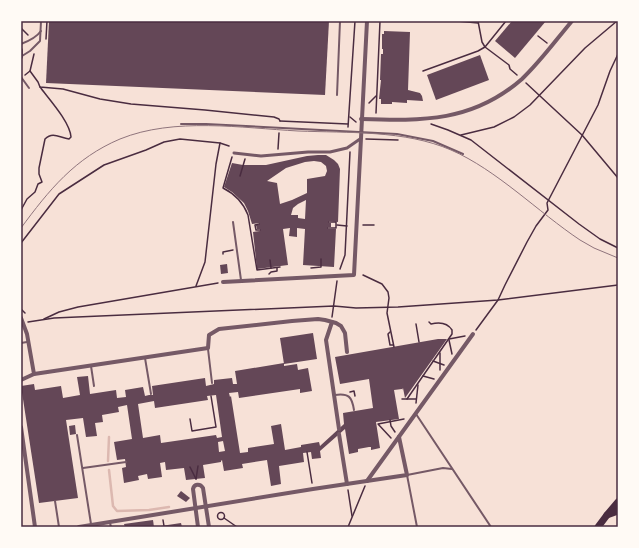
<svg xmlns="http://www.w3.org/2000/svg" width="639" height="548" viewBox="0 0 639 548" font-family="'DM Sans',sans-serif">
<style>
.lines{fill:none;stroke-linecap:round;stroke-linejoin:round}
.stream{stroke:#dcb8b0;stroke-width:2.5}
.building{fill:#644757;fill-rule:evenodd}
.path{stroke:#4a2c40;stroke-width:1.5}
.service{stroke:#755966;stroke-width:2}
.pedestrian{stroke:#755966;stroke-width:3}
.minor{stroke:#755966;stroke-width:4}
.primary{stroke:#4a2c40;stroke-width:7}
.trunk{stroke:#4a2c40;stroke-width:7}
.tram{stroke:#8f747c;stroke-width:1}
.neatline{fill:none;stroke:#4a2c40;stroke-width:1.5}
</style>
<rect width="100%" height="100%" fill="#f7e1d7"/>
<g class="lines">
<g class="stream">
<polyline points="108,461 109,437"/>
<polyline points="109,470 113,506 117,511 149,510 169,507"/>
</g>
</g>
<g class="building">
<polygon points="49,21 329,21 325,95 46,83"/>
<polygon points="512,21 546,21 515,58 495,41"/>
<polygon points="384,31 410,32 408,90 420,93 422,96 423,101 407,100 407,103 392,102 392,104 381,104 381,99 379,99 381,80 380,80 381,54 383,54 383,49 382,49 382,34 384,34"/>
<polygon points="480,55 489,80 436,100 427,75"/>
<path d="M318 155H326L334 160 338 164 340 169 338 222 329 221V223H331V227H328V229H336L334 267 303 265 305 229 297 228V237L289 236 290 228 283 229 288 265 257 269 253 232 260 231V229H257L256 225H259V223L252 224 248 211 244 203 232 192 224 187 232 163 243 165H266L307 156ZM314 161 321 162 326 166 327 171 325 176 307 179V193L292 200 280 204 277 183 267 181 286 168 305 162ZM306 200 305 219 298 218V215H291L293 208 298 204Z"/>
<polygon points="227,264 228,273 221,274 220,265"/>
<polygon points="313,333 317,359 284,364 280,338"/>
<path d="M438 339H447L405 398 403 388 402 390V389L394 390 399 419 376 422 380 448 371 450V447H369L358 449V452L349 454 345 429 320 451 321 458 312 459 311 452 303 453 304 462 279 466 281 484 271 486 267 460 242 464 243 468 224 471 222 460 221 461V462L203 465 205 478 186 480 184 468 166 470 165 462 160 463 162 477 148 479 147 474 138 476 139 480 124 483 122 468 126 467 125 459 117 460 114 442 132 439 127 405 118 407 119 412 102 415 103 422 95 423 97 436 86 437 83 418 66 420 78 498 39 503 21 386 34 384 35 390 61 386 63 398 80 395 77 377 88 376 90 394 116 390 117 398 126 397 125 390 143 387 145 396 149 395H153L152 386 205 378 206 386 214 384V380L232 378 233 384H237L235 371 284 363V366L297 364 298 370 308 368 312 391 300 393V389L239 398 238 392 229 393 230 397 231 396 240 453 248 452V448L274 444 271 426 281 424 285 450 301 447V445L319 442 320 446 344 424 343 413 373 408 369 379 340 384 335 357ZM216 395 222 437 217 438 216 435 161 443 160 435 143 438 138 404 154 401 155 408 208 400 207 396ZM223 441 225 451 219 452 218 442Z"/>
<polygon points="75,425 76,434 70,435 69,426"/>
<polygon points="181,491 190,498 186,502 177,496"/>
<polygon points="153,520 154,527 125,527 124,524"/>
<polygon points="181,523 182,527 161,527 161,526"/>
</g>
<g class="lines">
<g class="path">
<polyline points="457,21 478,23"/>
<polyline points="478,21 482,42 485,47 509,65 510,69 517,75"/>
<polyline points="21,28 28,35"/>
<polyline points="538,36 547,43"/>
<polyline points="46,39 47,21"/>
<polyline points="30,71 38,82 40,87 63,89 100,99 131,104 205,110 274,117 279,119 280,121"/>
<polyline points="423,71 478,51 485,47 506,21"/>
<polyline points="25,75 30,71 34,54"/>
<polyline points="526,83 582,135 618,178"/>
<polyline points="369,103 376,96"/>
<polyline points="376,113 380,21"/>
<polyline points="350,117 356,122"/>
<polyline points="280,121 348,124"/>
<polyline points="431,124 448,130 471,140 579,224 600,239 618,248"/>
<polyline points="348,127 355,21"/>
<polyline points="461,135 494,127 514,117 530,105 585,48 617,21"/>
<polyline points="366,139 398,140"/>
<polyline points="278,149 279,133"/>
<path d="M232 157 223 188C235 194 243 202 248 215L257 270 280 267"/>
<polyline points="240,176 245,159"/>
<path d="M21 210 27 199 35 192 38 184 42 182 39 174V168L45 139C53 131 60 138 69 139L71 137C70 122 49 99 40 87"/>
<polyline points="259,224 255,225 256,230 260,230"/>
<polyline points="337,225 347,226"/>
<polyline points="363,225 374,225"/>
<polyline points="328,228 336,228 336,222 329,222"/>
<polyline points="21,243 59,194 104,165 146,150 164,142 180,139 220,143 229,146"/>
<polyline points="223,254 223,252 233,250"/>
<polyline points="270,260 271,268"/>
<polyline points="311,268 321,267 321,259"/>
<polyline points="340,269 345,255 350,152"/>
<polyline points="269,274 271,272 277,271 277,268"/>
<polyline points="363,275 382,284 388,292 389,298 387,313 394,347"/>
<polyline points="196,286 205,262 216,164 220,143"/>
<polyline points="21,309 25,313"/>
<polyline points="332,317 337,281"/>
<polyline points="44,319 59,312 78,307 218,283"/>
<polyline points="28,322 54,318 334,306 356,308 398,307 498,300 618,285"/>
<polyline points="416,324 419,342"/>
<polyline points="476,330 498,300 505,285 527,242 536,226 548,210 547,203 598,105 610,71 618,54"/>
<polyline points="390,332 388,334 390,345 393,345"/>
<polyline points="449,339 465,336"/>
<polyline points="449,340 452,354"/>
<polyline points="440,353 440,370"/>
<polyline points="433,361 444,365"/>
<polyline points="423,376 434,379"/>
<polyline points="350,392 354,391 355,396"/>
<polyline points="402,399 416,399"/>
<path d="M407 399 452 334V330C447 322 439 322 431 324L429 322"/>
<polyline points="416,403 418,385"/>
<polyline points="190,419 192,431 216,427 211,396"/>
<polyline points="390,420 391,426 395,432"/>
<polyline points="391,438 378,424 404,419"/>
<polyline points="307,452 312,483"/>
<polyline points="190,467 196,479"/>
<polyline points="196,479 198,466"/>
<polyline points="348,490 352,516"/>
<circle cx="221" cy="516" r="3.5"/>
<polyline points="224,518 237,527"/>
<polyline points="163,520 164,526"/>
<polyline points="348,527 365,486"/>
</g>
<g class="service">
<path d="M21 44C29 41 36 38 41 31"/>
<polyline points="22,56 30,51 40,41 41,21"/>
<polyline points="21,77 29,88"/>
<polyline points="337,95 340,21"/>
<polyline points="181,124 206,124 397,134 433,141 463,154"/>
<polyline points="233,222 241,280"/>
<polyline points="21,343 27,342"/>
<polyline points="208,349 212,383"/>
<polyline points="145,358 151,394"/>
<polyline points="91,366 94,386"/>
<path d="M335 395C349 393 352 397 354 410"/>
<polyline points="416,414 491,527"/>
<polyline points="77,435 91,524"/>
<polyline points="83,468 126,462"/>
<polyline points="55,501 59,527"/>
<polyline points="110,523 111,527"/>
<polyline points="417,527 407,475 443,468 452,469"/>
</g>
<polyline class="pedestrian" points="234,153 261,156 308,152 330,152 347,148 360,139"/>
<g class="minor">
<polyline points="21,50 21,57"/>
<path d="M361 119C423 121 473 122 522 79 540 62 556 40 572 21"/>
<polyline points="223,282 354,275 367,21"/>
<polyline points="21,318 27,334 34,374 21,380"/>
<polyline points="332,322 326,340 339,429"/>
<polyline points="34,374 208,348 209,335 219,329 292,321 318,319 325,320 336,323 341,326 345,333 347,352"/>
<polyline points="21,427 35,527"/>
<polyline points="339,434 347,484"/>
<polyline points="367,481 473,334"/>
<polyline points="79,527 313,489 407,475 399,437"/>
<path d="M198 527 193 489C194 484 200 483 203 488L209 527"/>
</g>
<polyline class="primary" points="607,515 618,502"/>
<polyline class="trunk" points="598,527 607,515 618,511"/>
<path class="tram" d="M21 228C49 190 75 158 120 139 174 117 242 128 298 131 348 133 405 130 451 150 497 170 538 212 580 240L594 248 618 258"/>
</g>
<rect width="639" height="548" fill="none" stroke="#fffaf5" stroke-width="44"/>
<rect x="22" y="22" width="595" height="504" class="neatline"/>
</svg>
